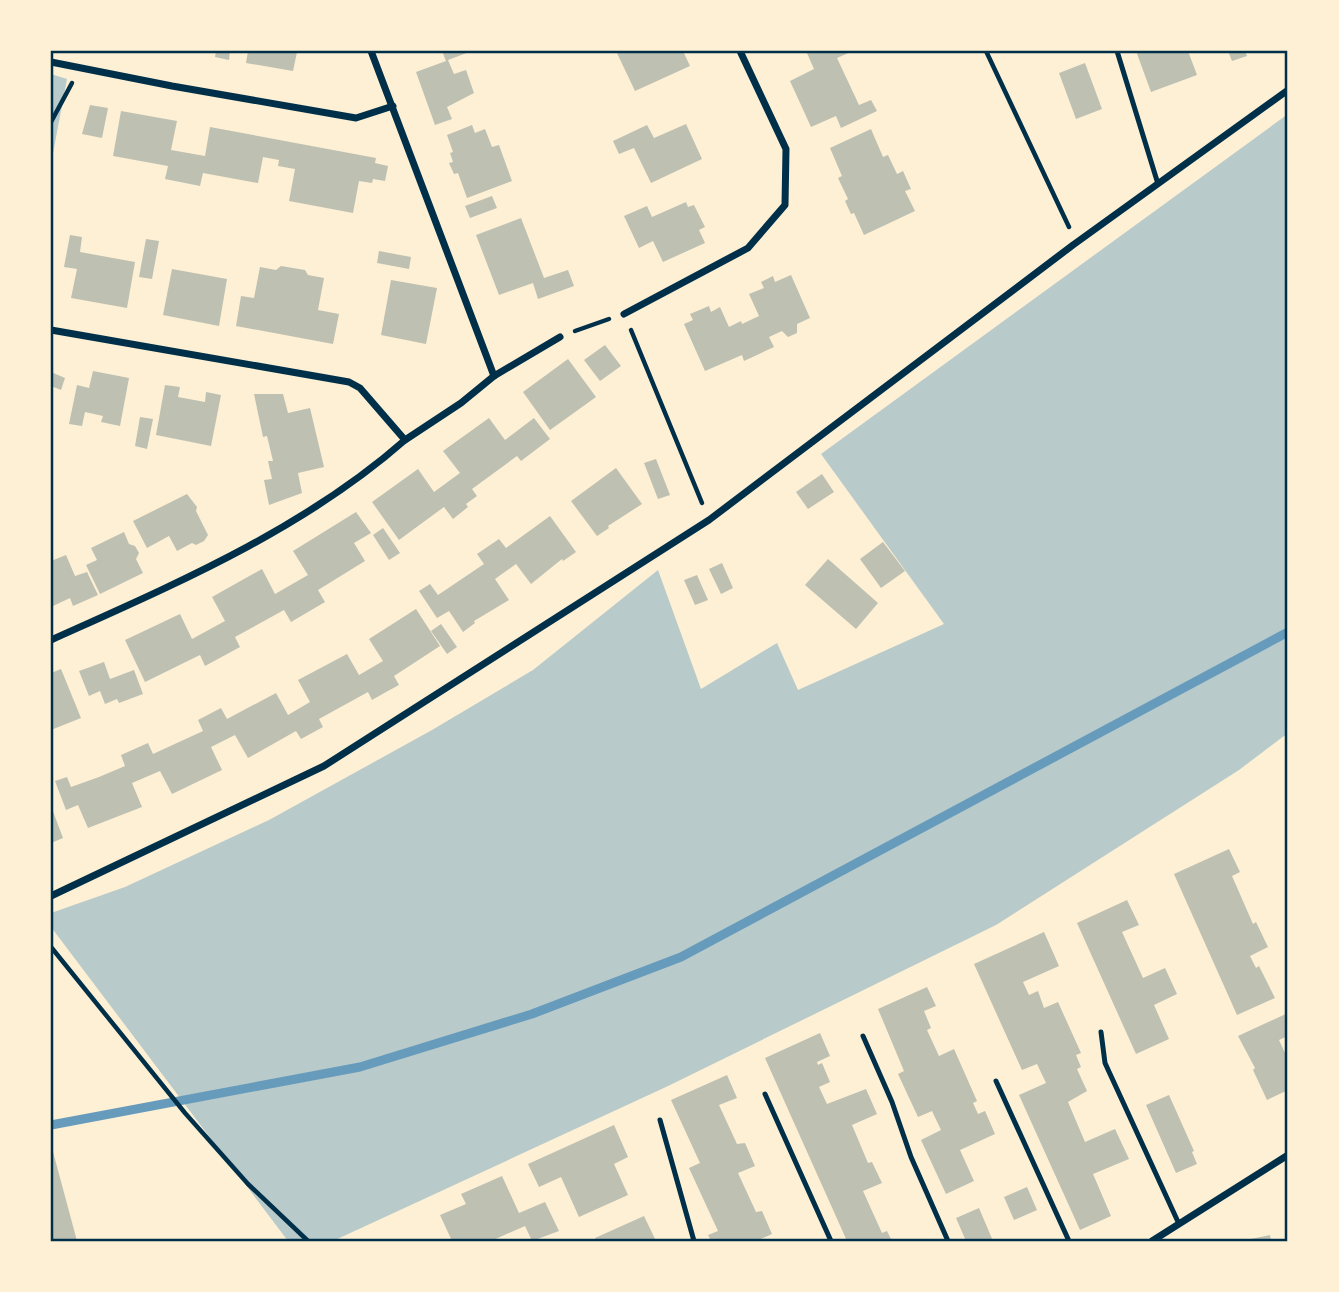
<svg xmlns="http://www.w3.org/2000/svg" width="1339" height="1292" viewBox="0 0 1339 1292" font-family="'Playfair Display',serif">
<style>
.green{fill:#b9caca}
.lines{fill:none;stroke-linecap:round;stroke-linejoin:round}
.stream{stroke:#669bbc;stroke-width:9}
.building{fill:#bec0b2}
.path{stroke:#003049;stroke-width:4.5}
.service{stroke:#003049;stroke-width:5}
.minor{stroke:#003049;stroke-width:7}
.neatline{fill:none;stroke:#003049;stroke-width:2.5}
</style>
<rect width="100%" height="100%" fill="#fdf0d5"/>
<g class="green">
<polygon points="51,74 67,79 51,164"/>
<polygon points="1288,114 1288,733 1239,770 996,925 666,1087 333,1241 288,1241 51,927 51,913 125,887 269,820 432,730 533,670 658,570 701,689 777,643 798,690 944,624 821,454"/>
</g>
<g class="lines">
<polyline class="stream" points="51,1125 360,1067 532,1014 681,957 1288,632"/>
</g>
<g class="building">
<polygon points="216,51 230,51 229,60 215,57"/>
<polygon points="248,51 297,52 293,71 246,63"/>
<polygon points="442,51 472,51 448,60 454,74 466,70 474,93 447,107 452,119 435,125 416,72 446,61"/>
<polygon points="616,51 683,51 690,66 635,91"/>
<polygon points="806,51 853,51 837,58 859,105 871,100 877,111 841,128 836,116 811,127 790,81 814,69"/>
<polygon points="1136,51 1188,51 1197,75 1151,92"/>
<polygon points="1228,51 1245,51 1247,56 1232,61"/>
<polygon points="1085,63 1102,109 1076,119 1059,73"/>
<polygon points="90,105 108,108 102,138 82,134"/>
<polygon points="121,111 177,121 171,150 205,156 210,127 376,158 375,163 388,166 385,181 373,179 372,183 359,181 353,213 289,201 295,169 278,166 279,160 263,157 258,183 203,173 200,186 165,179 168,166 113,156"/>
<polygon points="686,124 702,159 651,183 634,148 619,154 613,141 647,125 654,138"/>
<polygon points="472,125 475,133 485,129 492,147 499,145 512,181 467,198 458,173 454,174 449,163 453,162 450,153 453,152 447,135"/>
<polygon points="871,129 883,157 888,155 897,174 903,171 911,189 905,191 915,211 864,235 854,213 851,214 845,201 848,199 838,178 842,176 830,148"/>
<polygon points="492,196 497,208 470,218 465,206"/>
<polygon points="686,202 688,207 694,205 705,227 699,230 705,243 663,262 653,241 639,248 624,216 647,206 652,217"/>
<polygon points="521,218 544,278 568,270 574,286 538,299 533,283 499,295 476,235"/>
<polygon points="70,235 82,237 80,252 135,262 127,308 71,298 77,269 64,267"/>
<polygon points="146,239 159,241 152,279 139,277"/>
<polygon points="379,251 411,257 409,269 377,263"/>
<polygon points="281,266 305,270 308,275 324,278 318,310 339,314 333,344 236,326 241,296 254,298 260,267 276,270"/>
<polygon points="172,269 227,279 219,326 163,315"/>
<polygon points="791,275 810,318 797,324 797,333 788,337 782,331 769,337 774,347 744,361 742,355 705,371 684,324 693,320 690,314 709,306 711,312 720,307 729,327 741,321 742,324 759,316 749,294 764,288 761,282 773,276 775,282"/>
<polygon points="391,280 437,288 426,344 381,335"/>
<polygon points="605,345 621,366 600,381 584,360"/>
<polygon points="568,359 596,397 550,430 523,392"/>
<polygon points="93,371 129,378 120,426 101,422 103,416 85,412 82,426 69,424 77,385 89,388"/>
<polygon points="51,372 65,378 61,390 51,386"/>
<polygon points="165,385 180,387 178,397 205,402 206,392 221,395 211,446 156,435"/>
<polygon points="254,394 283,394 288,413 310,408 324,467 298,473 302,493 269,505 264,480 272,479 268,461 273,461 267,436 263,437"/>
<polygon points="140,417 153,419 147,449 135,446"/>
<polygon points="489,418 505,440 534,418 550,439 521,461 517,456 472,489 477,496 466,504 468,507 453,519 444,507 399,540 372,502 418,469 434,492 449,481 460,473 443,451"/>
<polygon points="656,459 670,495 658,499 644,463"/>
<polygon points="616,468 642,504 608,526 609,528 597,536 571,501"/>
<polygon points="822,474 834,492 808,509 796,492"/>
<polygon points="187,494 197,507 196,511 208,535 204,541 196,545 192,543 177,551 169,536 147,548 133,521"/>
<polygon points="356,512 371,533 354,543 365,561 318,590 325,602 291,622 284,610 235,637 240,647 205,666 200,655 145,682 125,640 180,614 192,639 225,621 212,597 262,569 275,594 308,575 293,551"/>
<polygon points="550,516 576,552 563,561 562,559 531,584 516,564 495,579 509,600 474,621 475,623 463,632 449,611 437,618 419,591 430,584 438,595 484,564 477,554 499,539 506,548"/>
<polygon points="383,528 400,553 389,560 373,535"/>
<polygon points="124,532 129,544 135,546 139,553 136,559 143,573 100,594 86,565 97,560 91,548"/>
<polygon points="883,542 905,571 881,588 860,559"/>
<polygon points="66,555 75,576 87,572 98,595 73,606 70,598 51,607 51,561"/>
<polygon points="828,559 878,603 856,629 805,585"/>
<polygon points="722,563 733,588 721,594 709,569"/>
<polygon points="697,575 708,600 695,605 684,580"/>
<polygon points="416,609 440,646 394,676 399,685 386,692 372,700 368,692 319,719 323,727 301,739 296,731 248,758 235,735 211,747 222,770 172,794 160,771 132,783 142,807 88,828 78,805 66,810 55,781 67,777 71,787 99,777 125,766 121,755 148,743 153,754 203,731 198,720 221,708 227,719 276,693 288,715 310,702 298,680 347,654 359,675 383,661 369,639"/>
<polygon points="441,624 457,647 447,654 431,631"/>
<polygon points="104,662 110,679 134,670 143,694 119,703 117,699 105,704 100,691 89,696 79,671"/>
<polygon points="61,669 81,718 51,730 51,673"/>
<polygon points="51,806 63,838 51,843"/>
<polygon points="1229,849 1240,872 1232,876 1253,924 1256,922 1268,947 1250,956 1256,968 1259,966 1275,998 1237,1015 1174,874"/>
<polygon points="1127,900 1139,925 1122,932 1143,978 1165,968 1177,994 1154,1005 1169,1039 1136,1054 1077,923"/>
<polygon points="1044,932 1059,966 1023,982 1029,995 1038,991 1044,1008 1058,1002 1081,1053 1076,1055 1081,1067 1077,1069 1087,1091 1068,1102 1085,1142 1115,1129 1129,1159 1093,1174 1111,1216 1080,1230 1019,1095 1046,1083 1037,1064 1022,1070 974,964"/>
<polygon points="927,987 936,1006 924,1011 931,1028 927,1030 939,1056 954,1049 977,1101 973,1103 978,1114 985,1111 995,1134 960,1150 974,1181 946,1194 921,1140 941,1130 932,1111 918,1117 898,1074 904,1071 878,1009"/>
<polygon points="1288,1013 1288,1036 1279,1040 1286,1055 1288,1054 1288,1090 1267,1100 1253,1070 1255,1068 1238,1036"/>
<polygon points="820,1033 830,1056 817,1062 818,1065 822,1063 830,1082 819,1087 827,1104 866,1089 877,1114 852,1125 868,1163 872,1162 882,1183 863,1191 882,1233 887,1231 892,1241 847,1241 765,1058"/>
<polygon points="727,1075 737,1098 719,1105 737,1144 745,1143 755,1166 738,1173 756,1212 762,1211 772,1234 756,1241 711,1241 708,1235 718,1231 689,1168 700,1163 671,1100"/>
<polygon points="1169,1095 1194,1151 1192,1152 1197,1164 1176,1173 1146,1105"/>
<polygon points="614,1125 628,1157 614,1164 628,1195 579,1217 561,1177 539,1187 528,1164"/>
<polygon points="52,1148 77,1241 51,1241"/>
<polygon points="502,1176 519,1213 545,1202 559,1231 532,1241 525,1226 491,1241 452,1241 440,1215 466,1204 461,1194"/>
<polygon points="1027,1187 1037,1210 1014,1220 1004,1197"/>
<polygon points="979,1208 993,1241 966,1241 956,1218"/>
<polygon points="644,1216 656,1241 596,1241 595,1238"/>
<polygon points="1270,1235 1271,1241 1246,1241 1246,1240"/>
</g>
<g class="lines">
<g class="path">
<polyline points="986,51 1069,227"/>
<polyline points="51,122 72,83"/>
<polyline points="631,330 702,503"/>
<polyline points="575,331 609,319"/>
<polyline points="51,947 185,1113 248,1184 308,1241"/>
</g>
<g class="service">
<polyline points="1117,51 1158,184"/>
<polyline points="1101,1032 1105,1063 1179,1224"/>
<polyline points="863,1036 892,1102 911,1157 948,1241"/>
<polyline points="996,1081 1069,1241"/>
<polyline points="765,1094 831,1241"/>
<polyline points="660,1120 694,1241"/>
</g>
<g class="minor">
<polyline points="371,51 494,376"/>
<polyline points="51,62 172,86 356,118 393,106"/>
<polyline points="624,314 748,248 785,205 786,149 740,51"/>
<polyline points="51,330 349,382 360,388 405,440 461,403 494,376 560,337"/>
<path d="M51 640C173 585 303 530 405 440"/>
<polyline points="51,896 324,766 709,520 1073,245 1288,90"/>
<polyline points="1152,1241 1288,1155"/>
</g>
</g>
<rect width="1339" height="1292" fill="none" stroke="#fdf0d5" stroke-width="105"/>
<rect x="52" y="52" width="1234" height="1188" class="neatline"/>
</svg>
